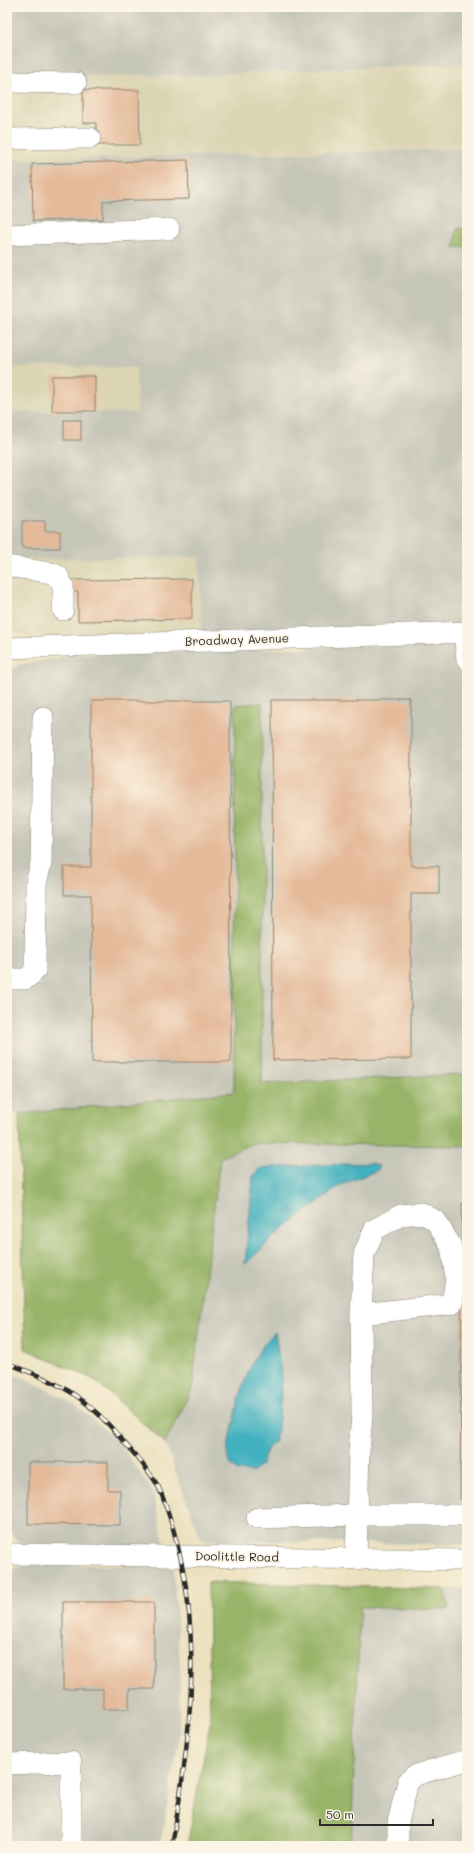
<svg xmlns="http://www.w3.org/2000/svg" width="474" height="1853" viewBox="0 0 474 1853" font-family="Mali,sans-serif">
<style>
.built{fill:#dbd5b4}
.industrial{fill:#c5c5b8;fill-rule:evenodd}
.forest{fill:#97b467;stroke:#617049}
.water{fill:#43b1bf;stroke:#376e75}
.building{fill:#e4ba9a}
.lines{fill:none;stroke-linecap:round;stroke-linejoin:round}
.minor-casing{stroke:#8c8675;stroke-width:22}
.minor{stroke:#fff;stroke-width:21}
.rail-casing{stroke:#2b2b2b;stroke-width:4.5}
.rail{stroke:#fcf5e5;stroke-width:3;stroke-dasharray:9;stroke-linecap:butt}
.labels{text-anchor:middle;stroke-width:4;stroke-linejoin:round;paint-order:stroke}
.street-label{font-size:12px;fill:#2b2b2b;stroke:#fcf5e5}
</style>
<rect width="100%" height="100%" fill="#fcf5e5"/>
<filter id="ink" filterUnits="userSpaceOnUse"><feTurbulence type="fractalNoise" baseFrequency=".025" numOctaves="2"/><feDisplacementMap in="SourceGraphic" scale="8" xChannelSelector="R" yChannelSelector="G"/><feConvolveMatrix kernelMatrix="1 2 1 2 8 2 1 2 1" color-interpolation-filters="sRGB"/></filter>
<filter id="wash" filterUnits="userSpaceOnUse"><feTurbulence type="fractalNoise" baseFrequency=".012" numOctaves="4" result="noise"/><feDisplacementMap in="SourceGraphic" scale="16" xChannelSelector="R" yChannelSelector="G"/><feGaussianBlur stdDeviation="0.9" result="paint"/><feColorMatrix in="noise" values="0 0 0 0 0 0 0 0 0 0 0 0 0 0 0 0 0 1.4 0 .05"/><feComposite in="paint" operator="in"/></filter>
<g filter="url(#wash)">
<rect width="100%" height="100%" fill="#ece1bf"/>
<g class="built">
<polygon points="467,63 467,149 7,160 7,77 202,75"/>
<polygon points="7,367 136,367 137,413 7,411"/>
<polygon points="199,557 202,633 32,638 18,633 7,620 7,559"/>
</g>
<g class="industrial">
<polygon points="7,7 467,7 467,63 202,75 7,77"/>
<polygon points="467,149 467,228 457,229 455,247 467,247 467,625 202,633 199,557 7,559 7,411 137,413 136,367 7,367 7,160"/>
<polygon points="467,643 467,1074 262,1084 262,703 236,705 234,1092 19,1114 7,1112 7,677 10,671 22,664 81,654"/>
<path d="M253 1143 467 1146V1545L201 1540 165 1443 192 1389 220 1158ZM372 1163 379 1166 378 1170 341 1185 287 1225 246 1263 253 1177 258 1169 269 1167ZM275 1332 280 1355 282 1377 275 1440 267 1449 261 1465 264 1342Z"/>
<polygon points="7,1375 23,1377 76,1405 118,1441 153,1492 165,1547 20,1544 7,1528"/>
<polygon points="32,1564 173,1566 180,1664 179,1738 160,1846 7,1846 7,1577 9,1573 17,1567"/>
<polygon points="467,1588 467,1846 351,1846 360,1607 449,1609 444,1589"/>
</g>
<g class="forest">
<polygon points="467,228 467,247 454,247 457,229"/>
<polygon points="262,703 262,1084 467,1074 467,1146 253,1143 220,1158 192,1389 165,1443 95,1380 25,1349 19,1114 234,1092 235,705"/>
<polygon points="208,1582 444,1589 449,1609 360,1607 351,1846 187,1846 210,1723"/>
</g>
<g class="water">
<polygon points="372,1163 379,1166 378,1170 341,1185 287,1225 245,1264 253,1177 259,1169 269,1167"/>
<path d="M275 1332 282 1377 278 1430 275 1440 267 1449 261 1465 254 1472 237 1471C234 1468 229 1463 228 1459 226 1448 231 1436 233 1426 241 1390 248 1358 275 1332Z"/>
</g>
<g id="blocks">
<g class="building">
<polygon points="83,90 139,90 140,145 96,145 96,123 83,123"/>
<polygon points="188,160 189,199 103,201 103,219 33,221 32,164"/>
<rect x="52" y="376" width="43" height="35"/>
<rect x="64" y="420" width="17" height="20"/>
<polygon points="22,521 45,521 45,531 60,531 60,548 22,548"/>
<polygon points="192,579 192,619 78,621 78,592 72,592 72,580"/>
<polygon points="272,700 411,700 411,866 439,866 439,894 411,894 411,1059 273,1060"/>
<polygon points="91,701 230,701 231,1062 92,1062 91,895 64,895 64,867 91,867"/>
<polygon points="462,1203 467,1204 467,1499 460,1499"/>
<polygon points="28,1462 108,1462 108,1490 120,1490 120,1525 28,1524"/>
<polygon points="63,1602 154,1602 154,1689 129,1689 129,1709 103,1709 103,1689 63,1689"/>
</g>
</g>
</g>
<g filter="url(#ink)">
<use href="#blocks" fill-opacity="0" stroke="#8c8675" stroke-width="1"/>
<g class="lines">
<defs>
<g id="minor">
<polyline points="7,82 76,83"/>
<polyline points="7,139 90,138"/>
<polyline points="7,235 169,229"/>
<polyline points="7,566 51,573 58,576 63,586 63,610"/>
<polyline points="464,632 467,659"/>
<polyline points="7,648 467,632"/>
<polyline points="7,979 26,979 35,971 36,884 41,863 43,717"/>
<polyline points="257,1518 357,1515 467,1515"/>
<polyline points="7,1554 467,1560"/>
<polyline points="356,1559 359,1451 362,1415 361,1314 364,1254 374,1230 401,1215 422,1213 436,1221 451,1246 456,1278 452,1304 361,1314"/>
<polyline points="7,1764 71,1762 71,1846"/>
<polyline points="398,1846 398,1822 408,1782 414,1776 425,1772 467,1760"/>
</g>
</defs>
<use href="#minor" class="minor-casing"/>
<use href="#minor" class="minor"/>
<defs>
<path id="rail" d="M7 1363C30 1372 54 1381 75 1395 94 1408 109 1424 123 1441 135 1455 149 1470 158 1486 167 1505 172 1524 177 1543 203 1643 189 1746 172 1846"/>
</defs>
<use href="#rail" class="rail-casing"/>
<use href="#rail" class="rail"/>
</g>
</g>
<g class="labels">
<g class="street-label">
<text transform="translate(237 640) rotate(-2)" y="4">Broadway Avenue</text>
<text transform="translate(237 1557) rotate(1)" y="4">Doolittle Road</text>
</g>
</g>
<rect width="474" height="1853" fill="none" stroke="#fcf5e5" stroke-width="24"/>
<path d="M320 1819v6h113v-6" fill="none" stroke="#2b2b2b" stroke-width="2"/>
<text x="326" y="1819" font-size="12" fill="#2b2b2b" stroke="#fcf5e5" stroke-width="3" paint-order="stroke">50 m</text>
</svg>
